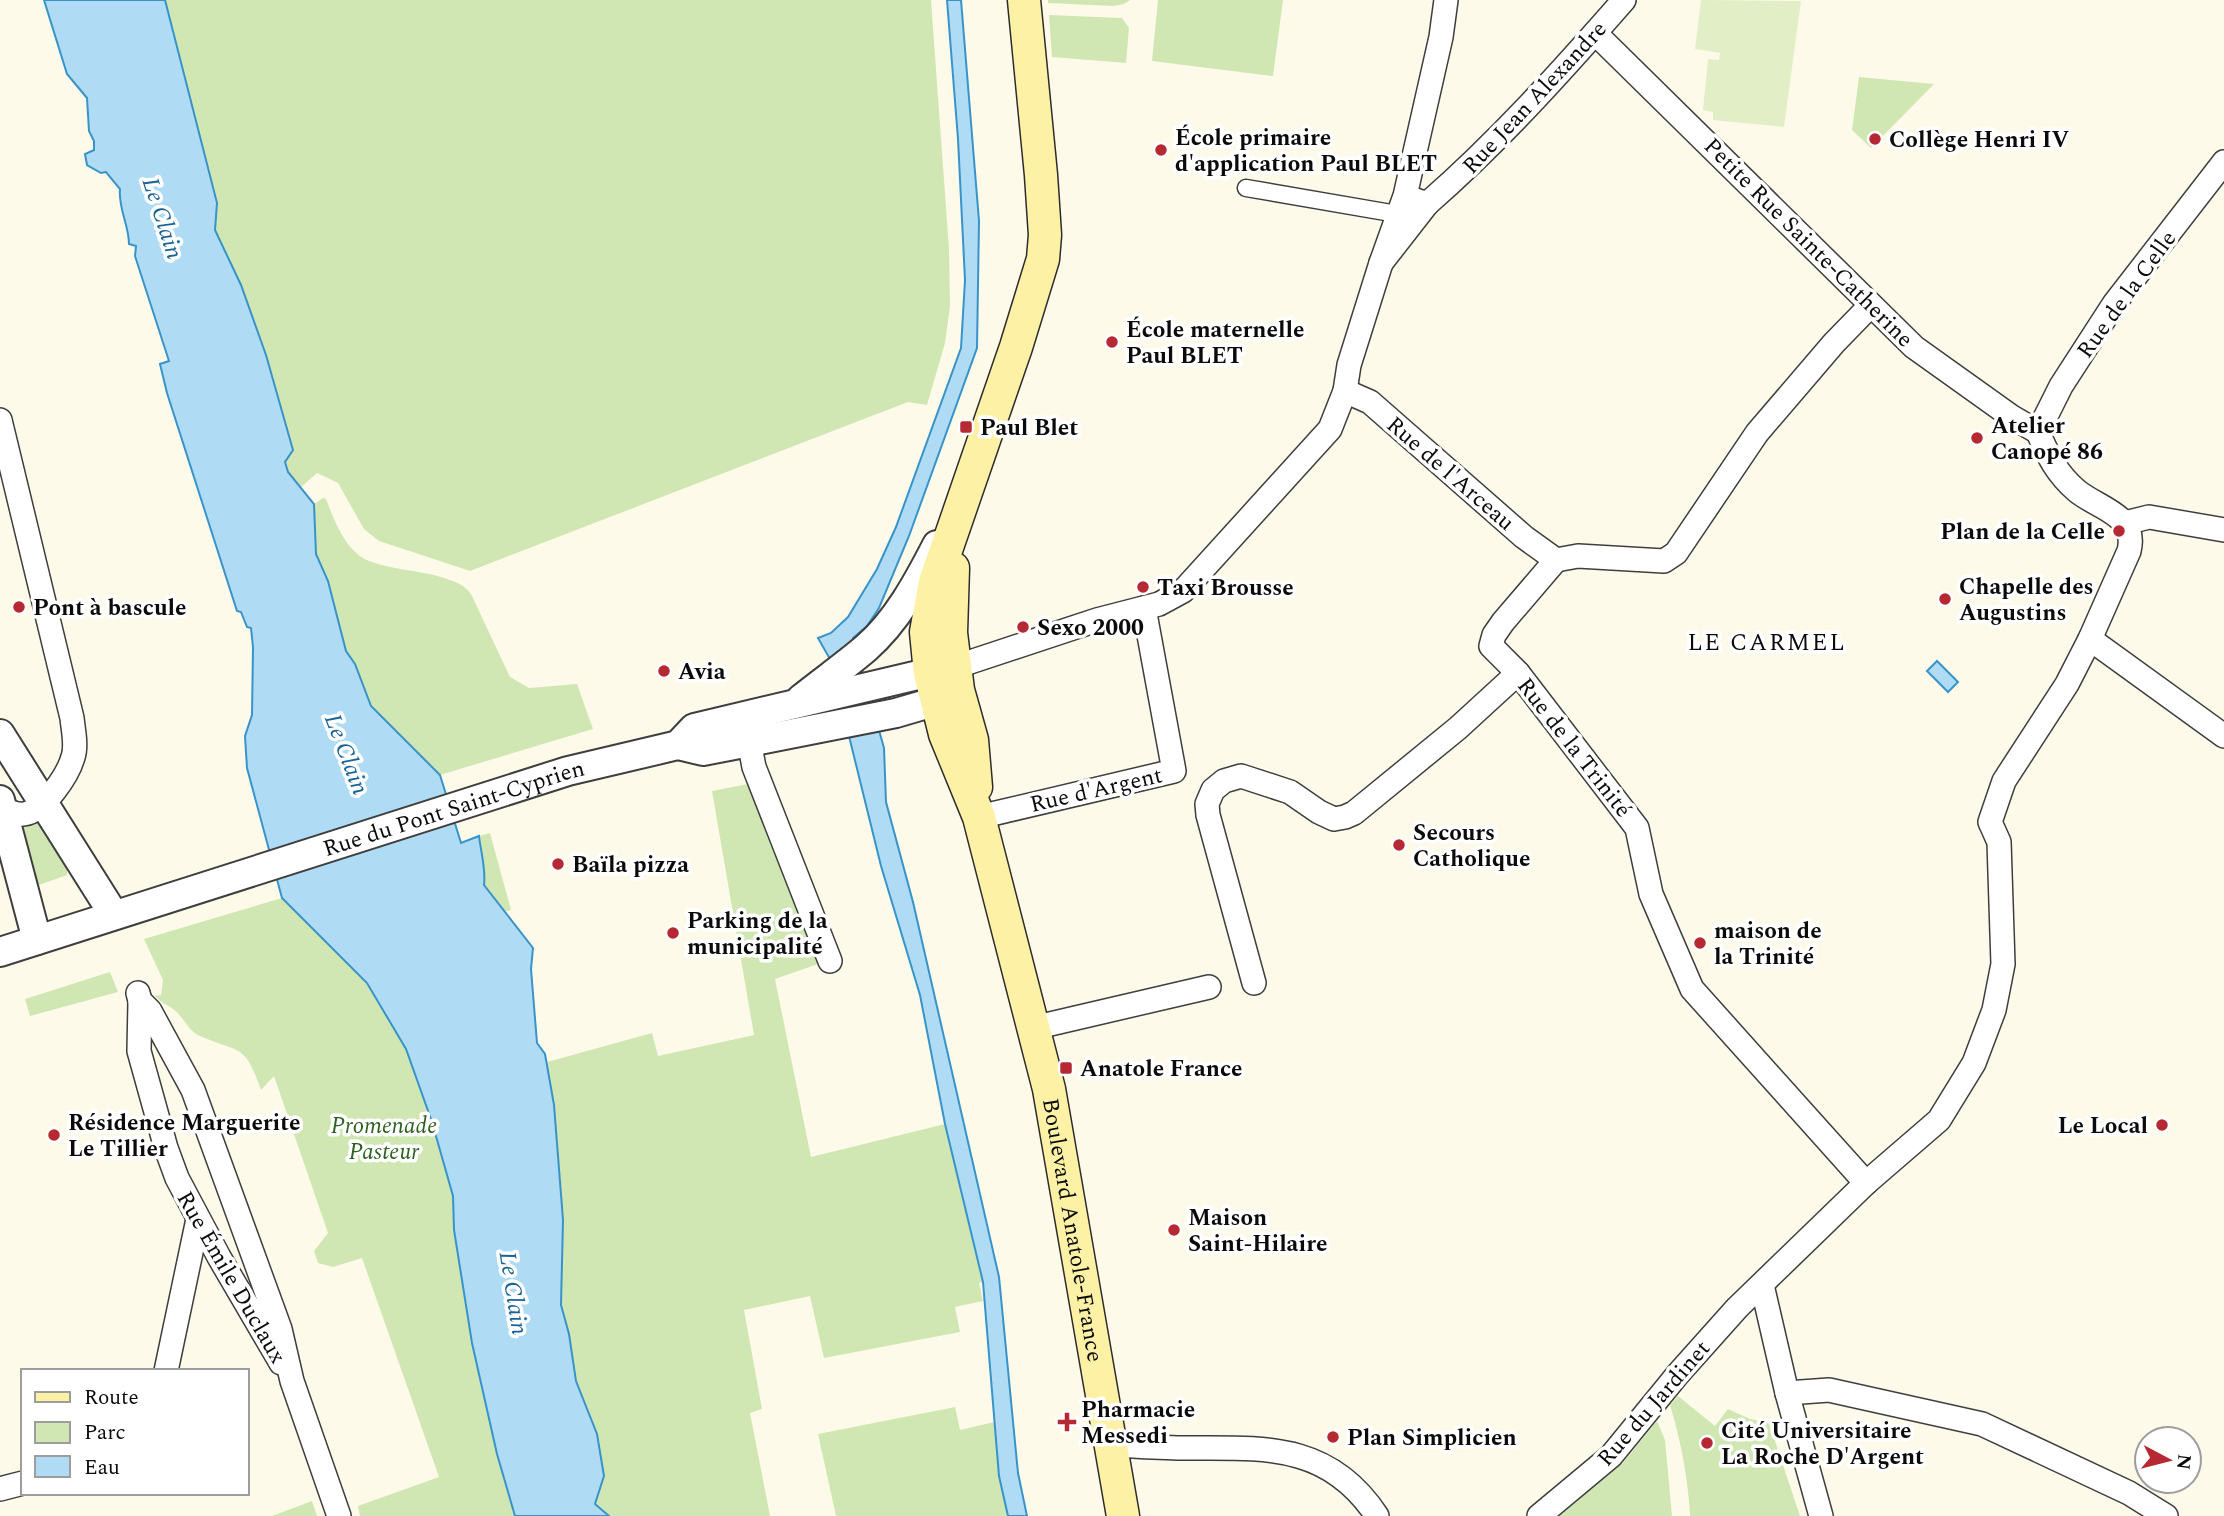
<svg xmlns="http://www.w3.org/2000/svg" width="2224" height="1516" viewBox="0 0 2224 1516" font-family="Spectral,serif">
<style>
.green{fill:#d0e7b4}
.pitch{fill:#e1eec6}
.water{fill:#afdcf4;stroke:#3893c9;stroke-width:2}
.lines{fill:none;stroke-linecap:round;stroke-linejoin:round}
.pedestrian-casing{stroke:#3e3e3e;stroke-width:19}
.minor-casing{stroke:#3e3e3e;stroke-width:26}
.tertiary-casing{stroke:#3e3e3e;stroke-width:32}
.secondary-casing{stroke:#2d2d2d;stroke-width:35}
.pedestrian{stroke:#fff;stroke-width:16}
.minor{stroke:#fff;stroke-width:23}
.tertiary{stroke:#fff;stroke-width:28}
.secondary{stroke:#fdf1a5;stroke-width:32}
.poi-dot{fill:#b62832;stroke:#fff;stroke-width:2.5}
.labels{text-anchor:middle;stroke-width:7;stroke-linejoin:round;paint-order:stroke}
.street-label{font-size:23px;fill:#0b0b0b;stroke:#fff}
.poi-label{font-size:23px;font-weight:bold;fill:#0b0b0b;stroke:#fff;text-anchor:start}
.park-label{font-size:23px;font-style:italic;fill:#2d5f1e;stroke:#fff}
.water-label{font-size:24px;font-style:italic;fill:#196397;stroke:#fff}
.neighbourhood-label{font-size:24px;letter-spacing:2px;fill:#0b0b0b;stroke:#fff}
</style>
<rect width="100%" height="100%" fill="#fefae9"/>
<g class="green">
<polygon points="165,0 931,0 949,249 950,306 945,343 927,405 908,402 470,571 379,541 364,529 338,483 317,473 300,488 288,472 285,462 293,450 241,285 215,230 217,203"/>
<polygon points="1048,0 1130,0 1124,4 1114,6 1048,3"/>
<polygon points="1158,0 1283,0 1273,76 1152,61"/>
<polygon points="1049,15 1122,18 1129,28 1126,63 1052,57"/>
<polygon points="1859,77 1934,84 1871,148 1852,130"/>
<path d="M323 498 326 499C334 520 346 552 369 561 392 570 420 570 444 578 456 582 463 584 471 594L510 677 529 688 577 684 593 729 440 775 371 706 355 664 346 651 328 581 316 554 314 504Z"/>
<polygon points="753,783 821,963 775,979 811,1157 945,1124 983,1282 979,1283 983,1301 955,1307 960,1332 824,1358 810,1296 744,1310 762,1409 750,1413 770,1516 609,1516 595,1504 604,1476 597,1434 576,1381 569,1334 561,1305 563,1220 554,1105 547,1062 652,1033 658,1056 754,1035 712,791"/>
<polygon points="41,817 67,863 67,875 36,886 23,824"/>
<path d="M490 833 511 910 504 912 484 885C486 868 481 853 479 836Z"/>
<path d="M282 898 367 983 406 1049 432 1122 453 1196 454 1230 462 1273 515 1516H360L358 1506 439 1477 362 1258 333 1267 318 1263 314 1251 328 1233 274 1076 261 1090C244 1042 241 1054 200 1036 187 1030 184 1017 173 1009 166 1004 161 1003 155 996L161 995 163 980 144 939Z"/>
<polygon points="110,972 118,992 30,1016 25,999"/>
<path d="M1678 1396 1715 1426 1728 1409 1750 1419 1769 1423 1800 1516H1690C1688 1477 1681 1442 1670 1405Z"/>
<polygon points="955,1407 960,1430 994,1422 999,1476 1008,1516 836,1516 818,1434"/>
<polygon points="1657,1421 1665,1440 1672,1516 1557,1516 1622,1464"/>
<polygon points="312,1501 317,1516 272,1516"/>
</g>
<polygon class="pitch" points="1701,0 1801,1 1784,127 1713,120 1713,112 1703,110 1708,59 1719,60 1720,53 1695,49"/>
<g class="water">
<path d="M44 0H165L217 203 215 230 241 285 266 355 293 450 285 462 288 472 314 504 316 554 328 581 346 651 355 664 371 706 440 775 461 843 479 836C481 853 486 869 484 885L533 948 531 969 537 1043 545 1054 554 1105 563 1220 561 1305 569 1334 576 1381 597 1434 604 1476 595 1504 609 1516H515L497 1454 472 1343 454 1230 453 1196 432 1122 406 1049 367 983 282 898 247 768 245 736 252 715 253 647 251 628 247 627 241 612 237 611 167 393 160 364 169 361 135 256 136 246 129 244C129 225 118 208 120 189L106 172 101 173 87 165 85 154 94 150V141L89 131 87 98 67 74Z"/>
<polygon points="947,0 961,0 979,221 977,348 909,536 879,608 867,626 853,638 884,748 886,802 913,902 999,1277 1018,1473 1027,1516 1008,1516 999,1476 983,1282 945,1124 920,995 881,866 830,659 818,638 831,633 848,617 877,569 896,527 961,348 965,280 958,139"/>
<polygon points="1937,661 1958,682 1948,692 1927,671"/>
</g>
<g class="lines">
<defs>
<polyline id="pedestrian" points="1246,188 1397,214"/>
<g id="minor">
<polyline points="1595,33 1914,347 2012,417 2038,432"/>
<path d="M1413 199 1427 204C1499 141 1561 72 1624 0"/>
<polyline points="1427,204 1381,263 1405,196 1441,37 1446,0"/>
<polyline points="1345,391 1370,402 1524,537 1556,560"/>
<path d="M0 420 72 718C73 729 77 746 73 757 68 775 44 811 24 814 17 815 10 812 3 809"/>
<polyline points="2038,432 2061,386 2114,304 2224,162"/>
<polyline points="2125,523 2149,517 2224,530"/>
<polyline points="1556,560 1503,622 1494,635 1491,646 1518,673 1637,828 1651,894 1692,989 1866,1183"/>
<polyline points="1556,560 1578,556 1664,561 1676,553 1757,433 1834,343 1871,305"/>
<polyline points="2090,639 2224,736"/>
<polyline points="955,667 1097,620 1159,604 1183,591 1330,429 1345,391 1349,365 1381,263"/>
<polyline points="746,725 754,767 830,961"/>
<polyline points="979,817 1174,771 1144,608"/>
<polyline points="1254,983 1208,815 1207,804 1213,790 1224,781 1241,776 1290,792 1319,812 1334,819 1345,817 1354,813 1458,728 1518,673"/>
<polyline points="138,993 140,1001 139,1051 166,1148 177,1178 219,1257 281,1363"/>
<polyline points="140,1001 150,1011 193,1090 280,1329 292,1381 339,1516"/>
<polyline points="1033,1028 1209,987"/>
<polyline points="1762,1285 1787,1393 1821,1516"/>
<polyline points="166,1371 198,1219"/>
<polyline points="1787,1393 1829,1390 1982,1424 2129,1493 2166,1516"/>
<path d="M1112 1445C1137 1446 1162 1448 1187 1448 1265 1448 1329 1443 1377 1516"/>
<polyline points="0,1489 23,1483"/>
<path d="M1539 1516 1611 1456 1678 1374 1737 1308 1866 1183 1939 1120 1974 1063 1994 1010 2003 964 1999 842 1990 822 2004 781 2067 684 2090 639 2129 551C2138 515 2099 509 2077 491 2057 474 2048 456 2038 432"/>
</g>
<g id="tertiary">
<path d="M801 699C822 682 845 666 866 648 897 621 918 582 937 545"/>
<polyline points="0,734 114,915"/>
<polyline points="678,745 703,751 729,746 896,713 937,701 957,691"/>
<polyline points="0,800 37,940"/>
<path id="s1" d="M0 952 568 771 678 745 694 728 952 667"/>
</g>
<g id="secondary">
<path id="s2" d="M1024 0 1041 175 1045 235 1043 259 1016 347 935 582 926 632 930 673 945 734 979 817 1049 1089 1123 1516"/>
<polyline points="953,568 951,633 958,690 972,740 976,787"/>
</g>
</defs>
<use href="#pedestrian" class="pedestrian-casing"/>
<use href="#minor" class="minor-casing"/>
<use href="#tertiary" class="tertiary-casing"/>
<use href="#secondary" class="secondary-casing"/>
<use href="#pedestrian" class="pedestrian"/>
<use href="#minor" class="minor"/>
<use href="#tertiary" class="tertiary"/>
<use href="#secondary" class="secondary"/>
</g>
<g class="poi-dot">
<circle cx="1875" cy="139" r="7"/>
<circle cx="1161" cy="150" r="7"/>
<circle cx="1112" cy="342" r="7"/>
<rect x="959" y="420" width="14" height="14" rx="3.5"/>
<circle cx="1977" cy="438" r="7"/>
<circle cx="2119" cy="531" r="7"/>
<circle cx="1143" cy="587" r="7"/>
<circle cx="1945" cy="599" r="7"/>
<circle cx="19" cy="607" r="7"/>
<circle cx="1023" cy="627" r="7"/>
<circle cx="664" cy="671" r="7"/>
<circle cx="1399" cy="845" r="7"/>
<circle cx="558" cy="864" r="7"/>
<circle cx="673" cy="933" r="7"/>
<circle cx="1700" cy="943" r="7"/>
<rect x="1059" y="1061" width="14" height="14" rx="3.5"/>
<circle cx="2162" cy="1125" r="7"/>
<circle cx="54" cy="1135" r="7"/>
<circle cx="1174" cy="1230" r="7"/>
<path d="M1063.5 1411.5h7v7h7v7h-7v7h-7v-7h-7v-7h7z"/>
<circle cx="1333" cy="1437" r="7"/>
<circle cx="1707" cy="1443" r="7"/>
</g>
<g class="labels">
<g class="street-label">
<text transform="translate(1534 97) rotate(-47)" y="8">Rue Jean Alexandre</text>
<text transform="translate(1809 242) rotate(45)" y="8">Petite Rue Sainte-Catherine</text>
<text transform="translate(2126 294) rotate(-54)" y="8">Rue de la Celle</text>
<text transform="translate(1451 473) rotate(41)" y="8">Rue de l'Arceau</text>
<text transform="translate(1575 747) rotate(52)" y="8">Rue de la Trinité</text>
<text transform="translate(1096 789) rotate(-13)" y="8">Rue d'Argent</text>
<text dy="8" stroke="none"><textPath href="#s1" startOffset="476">Rue du Pont Saint-Cyprien</textPath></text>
<text dy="8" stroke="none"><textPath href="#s2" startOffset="1269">Boulevard Anatole-France</textPath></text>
<text transform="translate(232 1277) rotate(60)" y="8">Rue Émile Duclaux</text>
<text transform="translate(1653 1403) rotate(-49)" y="8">Rue du Jardinet</text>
</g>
<g class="poi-label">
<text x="1175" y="145">École primaire<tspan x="1175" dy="26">d'application Paul BLET</tspan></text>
<text x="1889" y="147">Collège Henri IV</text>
<text x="1126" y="337">École maternelle<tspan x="1126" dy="26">Paul BLET</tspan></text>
<text x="1991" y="433">Atelier<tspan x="1991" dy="26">Canopé 86</tspan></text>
<text x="980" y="435">Paul Blet</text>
<text x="2105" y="539" text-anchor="end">Plan de la Celle</text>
<text x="1959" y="594">Chapelle des<tspan x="1959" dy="26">Augustins</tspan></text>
<text x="1157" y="595">Taxi Brousse</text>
<text x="33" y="615">Pont à bascule</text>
<text x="1037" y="635">Sexo 2000</text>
<text x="678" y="679">Avia</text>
<text x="1413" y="840">Secours<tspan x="1413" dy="26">Catholique</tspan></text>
<text x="572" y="872">Baïla pizza</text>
<text x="687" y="928">Parking de la<tspan x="687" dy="26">municipalité</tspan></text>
<text x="1714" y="938">maison de<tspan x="1714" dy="26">la Trinité</tspan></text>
<text x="1080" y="1076">Anatole France</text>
<text x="68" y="1130">Résidence Marguerite<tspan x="68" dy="26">Le Tillier</tspan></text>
<text x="2148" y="1133" text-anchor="end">Le Local</text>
<text x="1188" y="1225">Maison<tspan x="1188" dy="26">Saint-Hilaire</tspan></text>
<text x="1081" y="1417">Pharmacie<tspan x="1081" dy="26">Messedi</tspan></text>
<text x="1721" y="1438">Cité Universitaire<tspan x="1721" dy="26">La Roche D'Argent</tspan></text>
<text x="1347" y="1445">Plan Simplicien</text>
</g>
<g class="park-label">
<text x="384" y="1133">Promenade<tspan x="384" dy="26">Pasteur</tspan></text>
</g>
<g class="water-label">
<text transform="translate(163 218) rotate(72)" y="8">Le Clain</text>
<text transform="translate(347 754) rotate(69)" y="8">Le Clain</text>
<text transform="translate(514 1293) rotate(81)" y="8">Le Clain</text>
</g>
<g class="neighbourhood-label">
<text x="1767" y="650">LE CARMEL</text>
</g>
</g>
<rect x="21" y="1369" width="228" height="126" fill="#ffffff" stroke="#9d9d9d" stroke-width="2"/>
<rect x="35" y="1392" width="35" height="10" fill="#fdf1a5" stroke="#9d9d9d" stroke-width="2"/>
<text x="84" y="1404" font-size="21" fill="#0b0b0b">Route</text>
<rect x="35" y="1422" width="35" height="21" fill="#d0e7b4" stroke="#9d9d9d" stroke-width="2"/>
<text x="84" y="1439" font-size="21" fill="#0b0b0b">Parc</text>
<rect x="35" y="1456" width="35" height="21" fill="#afdcf4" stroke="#9d9d9d" stroke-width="2"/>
<text x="84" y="1474" font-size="21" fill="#0b0b0b">Eau</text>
<g transform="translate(2168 1460) rotate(97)"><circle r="33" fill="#ffffff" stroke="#9d9d9d" stroke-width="2"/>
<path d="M0-5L12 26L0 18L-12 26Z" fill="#b62832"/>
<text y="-10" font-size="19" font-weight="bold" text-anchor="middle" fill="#0b0b0b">N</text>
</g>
</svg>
